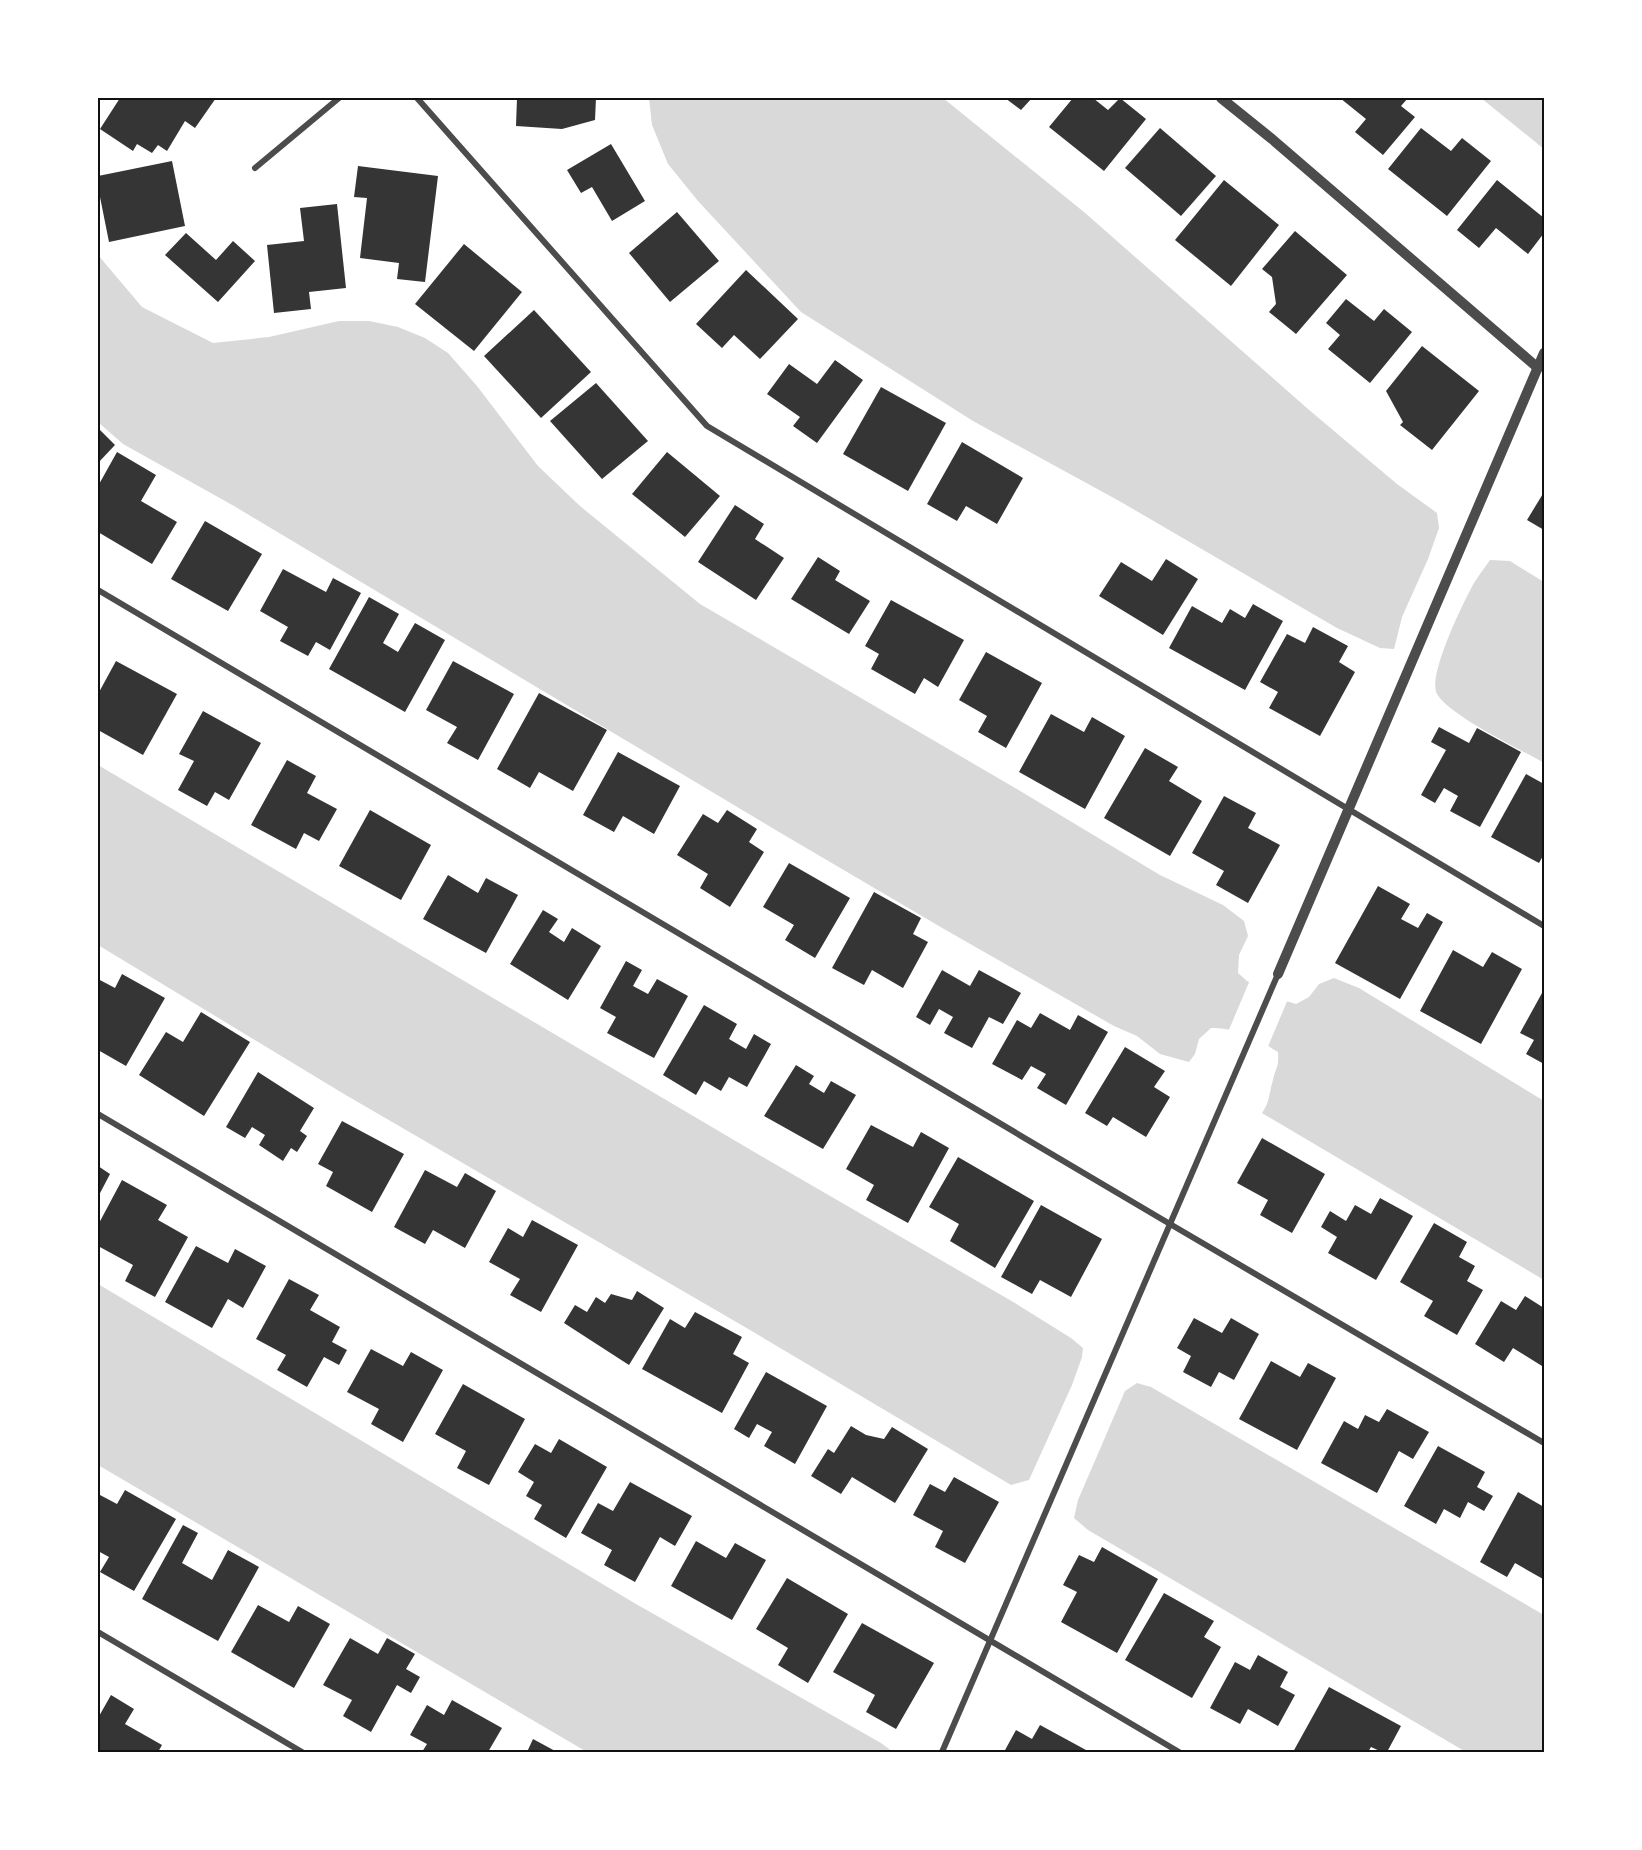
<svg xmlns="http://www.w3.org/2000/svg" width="1642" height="1850" viewBox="0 0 1642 1850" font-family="Helvetica,sans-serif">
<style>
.water{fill:#d9d9d9}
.pier{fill:#fff}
.building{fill:#353535}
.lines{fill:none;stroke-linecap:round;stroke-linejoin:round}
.minor{stroke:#4c4c4c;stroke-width:6}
.tertiary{stroke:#4c4c4c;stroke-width:10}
.neatline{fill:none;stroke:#111;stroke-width:2}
</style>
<rect width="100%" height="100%" fill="#fff"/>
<g class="water">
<polygon points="649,98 943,98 1084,212 1308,409 1397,484 1437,513 1439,528 1428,559 1402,617 1394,649 1380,648 1337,628 1121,502 973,421 801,312 698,201 668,164 652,125"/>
<polygon points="1481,98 1544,98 1544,149"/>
<path d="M98 255 142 307 213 343 269 337 339 321H369L398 327 425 338 448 353 477 386 538 466 580 506 700 604 1010 785 1160 875 1223 905 1244 921 1248 936 1239 955 1238 973 1247 981 1286 1001 1296 1004 1309 997 1319 984 1334 978 1359 988 1544 1101V1280L1262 1113C1270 1102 1269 1093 1273 1080 1276 1066 1279 1069 1278 1052 1257 1039 1235 1027 1211 1028L1199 1039 1195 1054 1189 1062 1160 1054 1137 1036 1114 1026 944 929 779 832 234 506 123 444 98 422Z"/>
<path d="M1490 560 1510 561 1544 582V763C1520 749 1450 716 1437 694 1427 676 1464 601 1474 583 1479 575 1485 567 1490 560Z"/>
<polygon points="98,765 768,1160 1015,1303 1071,1338 1083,1348 1082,1357 1072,1385 1029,1480 1011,1485 750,1330 344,1094 98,945"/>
<polygon points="98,1284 636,1604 881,1743 893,1752 587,1752 98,1465"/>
<polygon points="1137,1383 1151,1387 1544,1615 1544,1752 1466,1752 1088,1530 1074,1518 1078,1500 1125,1391"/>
</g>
<polygon class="pier" points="1250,980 1288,999 1267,1049 1228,1032"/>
<g class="building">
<polygon points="120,98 216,98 195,128 185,121 167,151 158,145 152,153 137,144 133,151 100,129"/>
<polygon points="517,98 596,98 595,120 562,129 516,126"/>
<polygon points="1005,98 1032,98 1021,110"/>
<polygon points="1073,98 1093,98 1108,110 1120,98 1146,119 1104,171 1049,127"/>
<polygon points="1340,98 1408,98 1401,106 1415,117 1383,155 1355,132 1366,119"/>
<polygon points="1160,128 1216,176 1181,216 1125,168"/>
<polygon points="1421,128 1451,151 1462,138 1491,161 1447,216 1388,169"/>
<polygon points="611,144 645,201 612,221 592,187 581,193 567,170"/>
<polygon points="172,161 185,226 109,242 98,187 98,176"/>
<polygon points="358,166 438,176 425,282 397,279 399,263 360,258 367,198 354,197"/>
<polygon points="1224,180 1279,225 1231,286 1175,240"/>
<polygon points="1497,180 1544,218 1544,233 1528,254 1496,228 1479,248 1457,230"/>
<polygon points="337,204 346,288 309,292 311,309 274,313 267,245 304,241 300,208"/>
<polygon points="677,212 719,261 670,302 629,253"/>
<polygon points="1295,231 1347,275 1296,334 1269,312 1276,304 1272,277 1262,269"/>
<polygon points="186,233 216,260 233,241 255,261 218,302 165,255"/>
<polygon points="464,244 522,292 474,351 415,304"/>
<polygon points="746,270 798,319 760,359 734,335 722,348 696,324"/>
<polygon points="1346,299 1374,321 1384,309 1412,332 1370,383 1328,349 1340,335 1326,323"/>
<polygon points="534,310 591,372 541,418 484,356"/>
<polygon points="1422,346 1479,391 1432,450 1400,425 1403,422 1386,391"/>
<polygon points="835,360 863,380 817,443 793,426 800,417 767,394 789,364 817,384"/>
<polygon points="596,383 648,441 602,479 550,421"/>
<polygon points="881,387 946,423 908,491 843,454"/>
<polygon points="98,428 115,445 98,463"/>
<polygon points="962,442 1023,478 997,524 966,506 957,521 927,504"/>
<polygon points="117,452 156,475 141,501 177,522 152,564 98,532 98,486"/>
<polygon points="667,452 720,496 685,537 632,494"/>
<polygon points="1544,492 1544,530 1527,520"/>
<polygon points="735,505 764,524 755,539 784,558 756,600 698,562"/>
<polygon points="205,521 262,554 228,611 171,579"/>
<polygon points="818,557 840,571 835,580 870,601 849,634 791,599"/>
<polygon points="1166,559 1198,579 1163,635 1099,596 1121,562 1152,581"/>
<polygon points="283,569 326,592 333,578 361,593 330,650 316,642 308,656 280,641 288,627 260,611"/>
<polygon points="369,597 399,614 383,643 398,652 415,623 445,640 405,712 329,669"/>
<polygon points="891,600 964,640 938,687 924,678 915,694 871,669 879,654 865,646"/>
<polygon points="1253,604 1283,621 1245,690 1169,648 1192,606 1222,623 1230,609 1245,618"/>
<polygon points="1313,627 1348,646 1339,662 1355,672 1320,736 1269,708 1278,692 1260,682 1287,634 1305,643"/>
<polygon points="986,652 1042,683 1006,748 978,732 987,716 959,700"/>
<polygon points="116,661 177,694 143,755 98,730 98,694"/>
<polygon points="453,661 514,694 478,760 447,743 457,727 426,710"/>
<polygon points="539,693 607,730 573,791 539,772 530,788 497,769"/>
<polygon points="203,711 261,743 229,800 215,792 207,806 178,790 194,761 179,754"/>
<polygon points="1051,714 1084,732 1092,717 1125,736 1085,809 1019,772"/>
<polygon points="1439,727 1469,743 1477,728 1521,752 1480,827 1450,811 1458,796 1444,788 1435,803 1421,795 1446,750 1431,742"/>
<polygon points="1145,748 1178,767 1169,781 1202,801 1170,856 1104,818"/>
<polygon points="618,752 680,786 654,834 623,816 614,832 583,815"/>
<polygon points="287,760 316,776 307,793 337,809 319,841 304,833 296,849 251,825"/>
<polygon points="1526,774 1544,784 1544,854 1539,863 1491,837"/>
<polygon points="1224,796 1256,813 1248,828 1280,845 1248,903 1216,885 1224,871 1192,853"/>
<polygon points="370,810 431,845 401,900 339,866"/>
<polygon points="727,810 757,829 749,842 764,852 730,907 700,888 708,874 677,855 703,814 718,823"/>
<polygon points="789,863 850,898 815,958 785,940 794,925 763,907"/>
<polygon points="448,875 478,893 486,878 518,895 486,953 423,919"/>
<polygon points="1378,886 1410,904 1401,919 1418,928 1427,913 1443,922 1400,999 1335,963"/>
<polygon points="874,892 921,918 913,934 928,942 903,988 872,970 864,985 832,968"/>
<polygon points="543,910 558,919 549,932 564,942 572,928 601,946 568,1000 510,964"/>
<polygon points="1453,950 1483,967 1492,952 1522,969 1481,1044 1420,1011"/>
<polygon points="626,961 642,970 633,986 648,994 657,979 688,996 654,1058 607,1033 616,1017 600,1008"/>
<polygon points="942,970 970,986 979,970 1021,993 1003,1024 989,1017 972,1048 944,1033 953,1017 939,1009 930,1025 916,1017"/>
<polygon points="122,974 165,998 126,1066 98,1050 98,979 115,988"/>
<polygon points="1542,993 1544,994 1544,1064 1526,1054 1534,1040 1520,1033"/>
<polygon points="704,1005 737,1024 729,1039 746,1049 754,1034 771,1044 747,1087 729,1077 721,1091 704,1081 696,1095 663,1075"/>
<polygon points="201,1012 250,1042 204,1116 139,1075 166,1032 183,1042"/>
<polygon points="1040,1013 1070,1030 1078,1015 1108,1032 1066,1105 1037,1088 1046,1074 1031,1066 1022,1080 992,1064 1017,1020 1031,1028"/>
<polygon points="1125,1047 1165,1071 1154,1087 1170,1097 1146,1137 1113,1117 1107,1126 1085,1113"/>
<polygon points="796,1065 814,1076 809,1084 824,1093 831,1081 856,1095 823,1149 764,1116"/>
<polygon points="258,1072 314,1108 300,1131 307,1136 297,1152 291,1148 283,1161 259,1145 265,1135 252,1127 245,1138 226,1127"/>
<polygon points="342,1121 404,1154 372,1212 326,1186 333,1172 318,1164"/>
<polygon points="871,1125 913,1147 921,1132 949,1148 908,1223 866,1200 874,1185 846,1169"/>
<polygon points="1262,1138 1325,1174 1292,1233 1260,1215 1268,1200 1237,1183"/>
<polygon points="958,1157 1034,1201 995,1268 950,1241 959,1224 929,1207"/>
<polygon points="98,1166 110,1174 98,1197"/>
<polygon points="425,1170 457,1187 465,1173 496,1191 465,1248 433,1230 425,1244 394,1227"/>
<polygon points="122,1180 167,1205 158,1220 188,1237 155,1297 125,1281 133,1265 98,1246 98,1225"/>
<polygon points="1380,1198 1413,1216 1376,1280 1328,1253 1337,1237 1321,1227 1330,1211 1346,1221 1355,1205 1371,1214"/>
<polygon points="1041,1205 1102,1239 1071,1297 1040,1280 1032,1294 1001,1277"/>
<polygon points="532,1220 578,1245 541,1312 510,1295 520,1279 489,1262 508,1228 523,1237"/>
<polygon points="1434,1223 1467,1242 1459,1257 1475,1266 1467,1281 1483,1290 1457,1335 1424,1316 1433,1301 1400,1282"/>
<polygon points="196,1246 228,1263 235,1249 266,1266 243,1308 228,1299 212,1328 165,1302"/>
<polygon points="289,1279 319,1295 310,1310 340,1327 332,1342 347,1350 339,1365 324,1357 307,1387 277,1370 286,1355 256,1339"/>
<polygon points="637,1291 664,1308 629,1365 564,1323 575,1305 587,1312 596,1297 605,1303 611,1294 632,1300"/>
<polygon points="1525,1296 1544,1308 1544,1362 1542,1366 1513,1348 1504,1362 1475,1344 1501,1301 1516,1310"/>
<polygon points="695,1312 742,1337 733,1354 749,1363 722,1413 642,1369 670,1319 685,1328"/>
<polygon points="1194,1318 1222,1333 1231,1318 1259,1334 1234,1380 1219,1372 1211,1387 1183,1372 1191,1356 1177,1348"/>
<polygon points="371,1349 403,1366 411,1352 443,1370 403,1442 371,1424 379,1409 347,1392"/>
<polygon points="1271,1361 1300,1377 1308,1363 1336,1378 1297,1450 1239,1419"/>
<polygon points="766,1372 827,1406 795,1464 764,1446 772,1432 757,1424 749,1438 734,1429"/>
<polygon points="463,1384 525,1419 489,1485 457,1468 466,1451 435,1434"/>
<polygon points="1387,1409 1429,1432 1413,1459 1399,1451 1377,1493 1321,1463 1344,1421 1358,1429 1365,1415 1379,1422"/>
<polygon points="851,1426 866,1435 884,1439 892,1427 928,1449 895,1503 852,1477 841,1494 811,1476 828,1449 834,1453"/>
<polygon points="559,1439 607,1467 566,1538 534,1519 542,1505 526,1496 534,1482 518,1472 535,1444 551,1453"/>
<polygon points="1438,1446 1485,1472 1477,1487 1493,1496 1484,1511 1468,1502 1460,1518 1444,1509 1436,1524 1404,1506"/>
<polygon points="954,1477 999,1502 965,1563 935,1547 943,1531 913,1515 930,1484 945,1492"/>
<polygon points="630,1482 692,1516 675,1546 660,1537 635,1582 604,1565 612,1550 581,1533 598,1503 613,1511"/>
<polygon points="125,1490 176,1519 134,1591 100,1572 109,1557 98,1551 98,1499 100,1495 117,1504"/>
<polygon points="1518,1492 1544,1507 1544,1576 1543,1579 1515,1563 1507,1577 1480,1562"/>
<polygon points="183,1525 198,1533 182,1563 212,1580 228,1550 259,1567 218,1641 142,1599"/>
<polygon points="696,1541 726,1558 735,1543 766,1560 732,1620 671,1586"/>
<polygon points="1102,1547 1158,1579 1117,1653 1061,1622 1077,1592 1063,1585 1079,1555 1094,1562"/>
<polygon points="787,1578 848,1614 808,1683 778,1665 788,1648 756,1629"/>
<polygon points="1164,1593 1214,1621 1204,1637 1221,1647 1192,1698 1125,1660"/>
<polygon points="258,1605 289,1622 298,1606 330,1624 294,1688 231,1652"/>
<polygon points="862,1623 934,1663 896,1729 866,1712 875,1695 833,1672"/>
<polygon points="350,1638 378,1654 387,1638 415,1654 406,1669 420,1677 411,1693 397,1685 371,1732 343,1716 352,1700 323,1685"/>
<polygon points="1258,1655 1288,1672 1280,1687 1295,1695 1278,1726 1248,1709 1240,1724 1210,1708 1235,1662 1250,1670"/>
<polygon points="1329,1687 1401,1726 1387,1752 1382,1752 1371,1747 1368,1752 1293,1752"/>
<polygon points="111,1695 134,1709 125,1724 162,1745 158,1752 98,1752 98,1718"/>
<polygon points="452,1700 502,1728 488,1752 422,1752 427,1744 410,1735 427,1705 444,1715"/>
<polygon points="1040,1725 1086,1750 1084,1752 1004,1752 1016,1730 1032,1739"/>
<polygon points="533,1739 557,1752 527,1752"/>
</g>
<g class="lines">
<g class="minor">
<polyline points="417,98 707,426 1544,926"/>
<polyline points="255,168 339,98"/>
<polyline points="98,590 1170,1224 1544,1443"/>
<polyline points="98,1114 1179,1752"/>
<polyline points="98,1632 302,1752"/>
<polyline points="942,1752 1278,974"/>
</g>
<g class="tertiary">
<polyline points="1221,98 1272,139 1538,368"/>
<polyline points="1278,974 1544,353"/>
</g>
</g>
<rect width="1642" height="1850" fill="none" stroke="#ffffff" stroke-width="198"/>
<rect x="99" y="99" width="1444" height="1652" class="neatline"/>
</svg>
